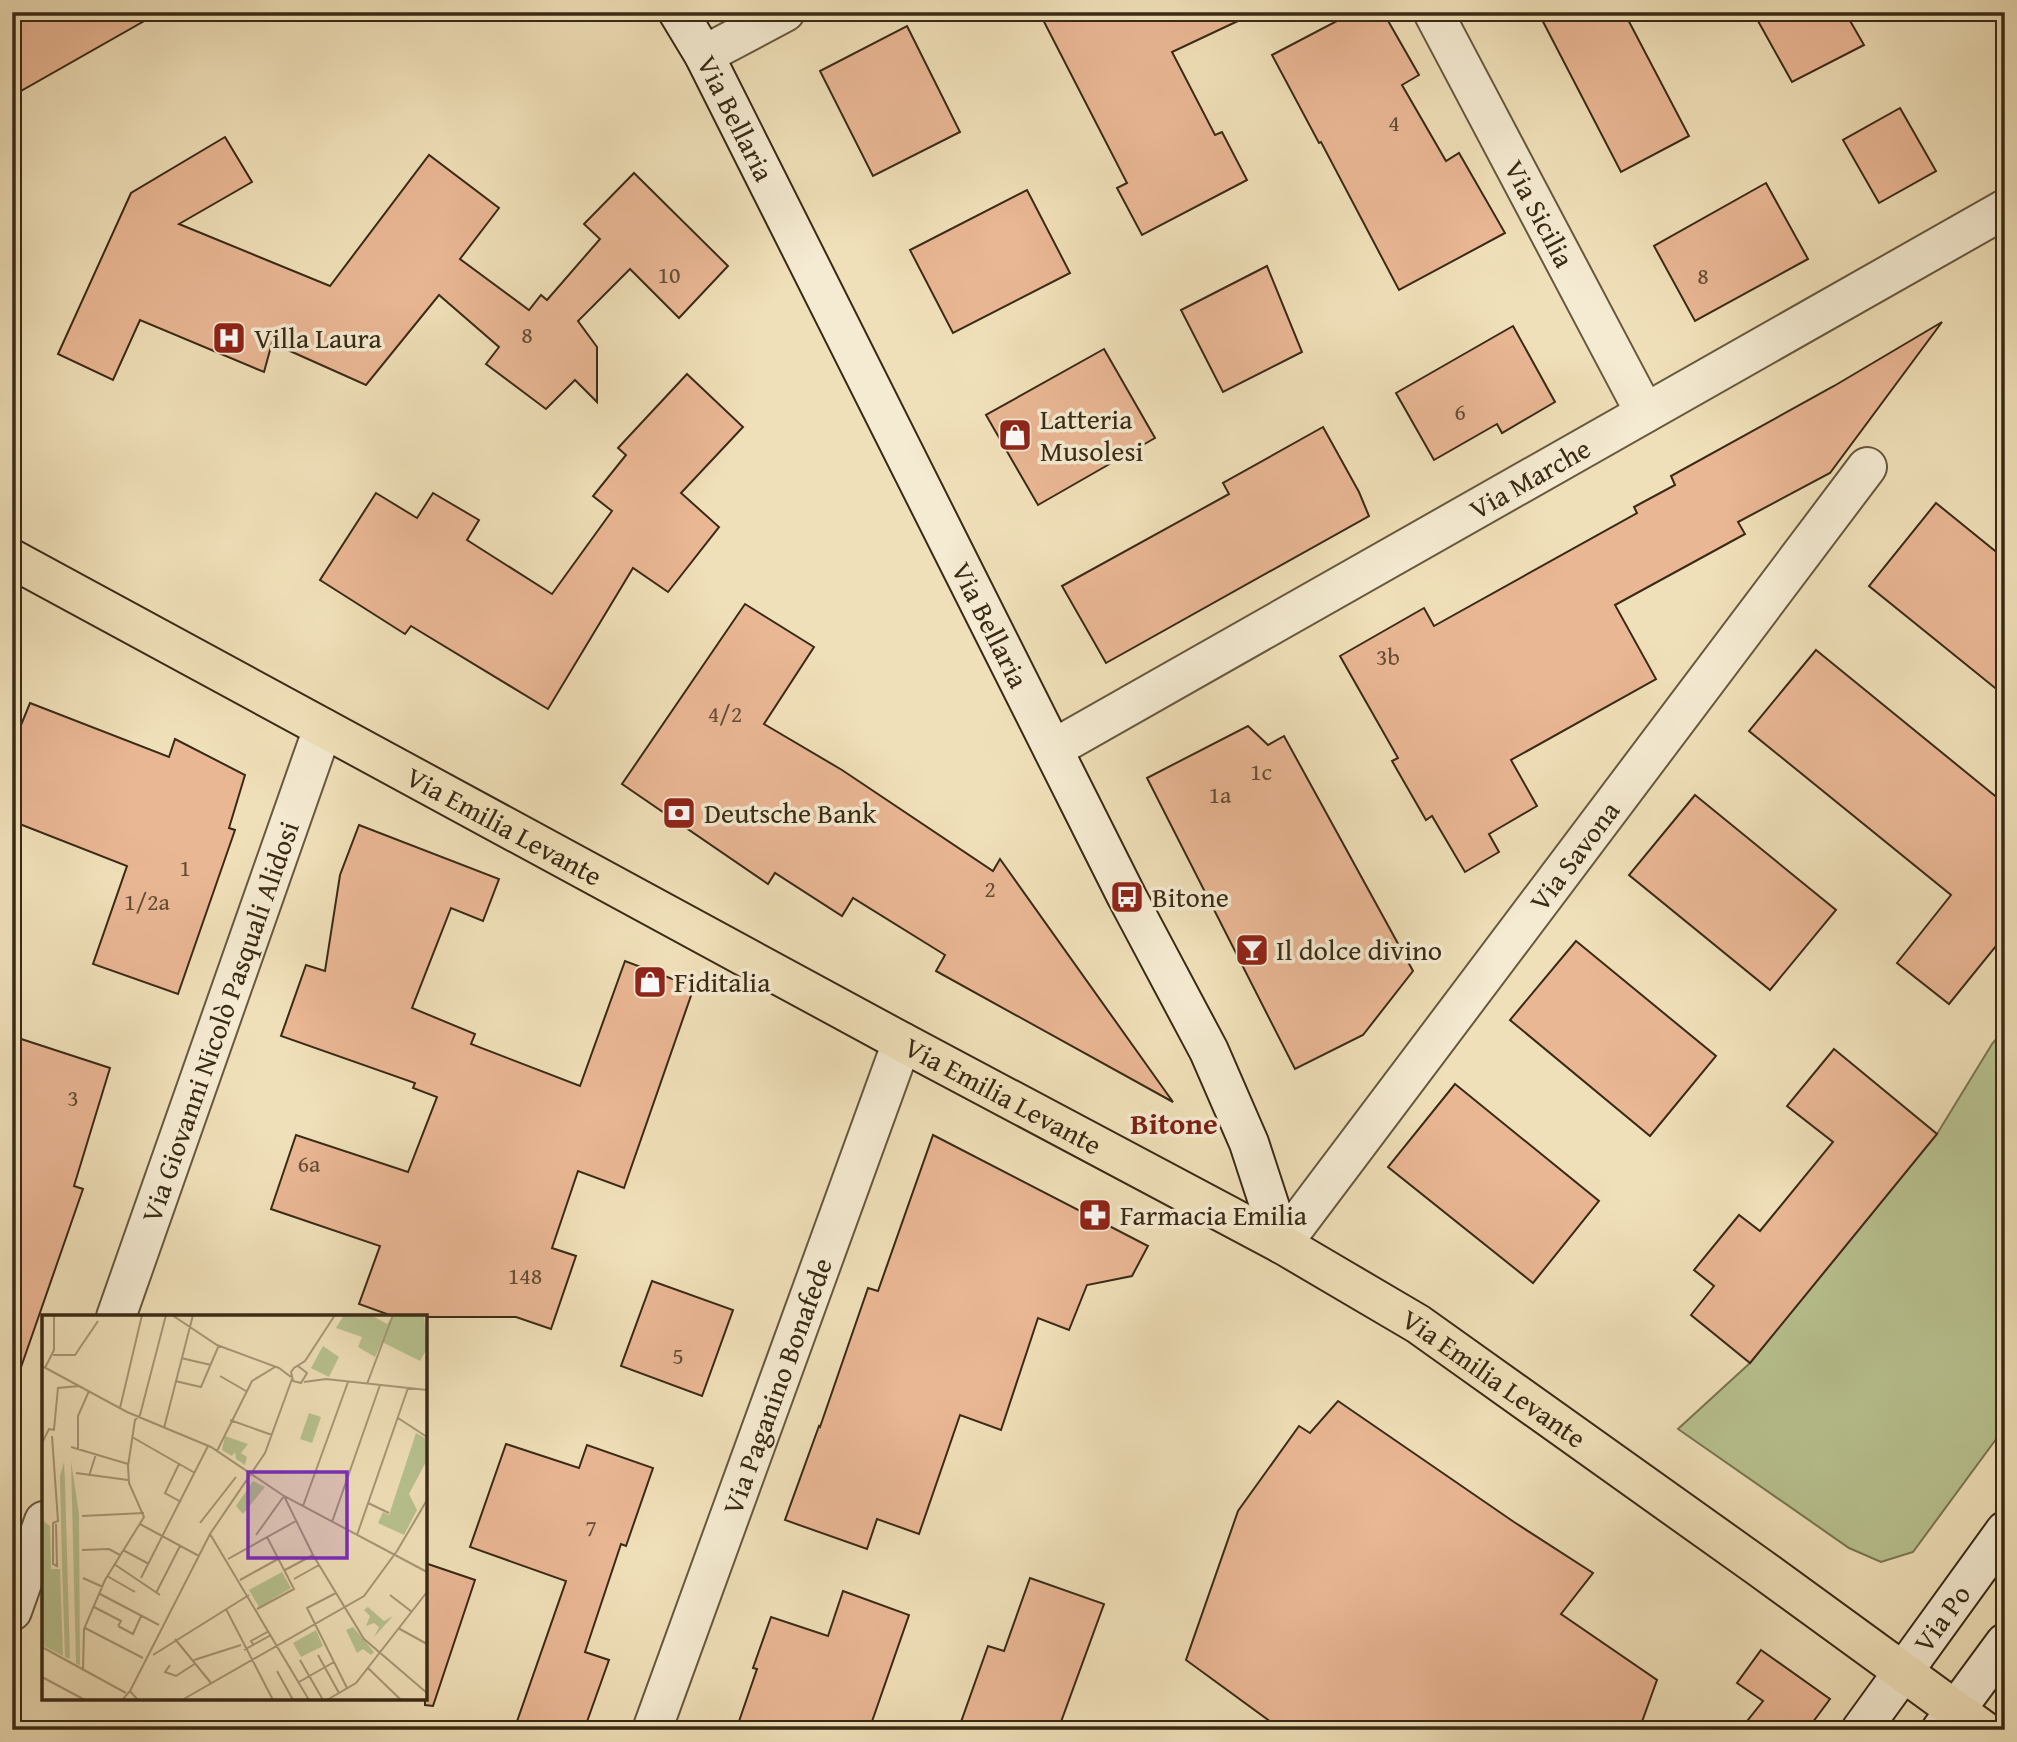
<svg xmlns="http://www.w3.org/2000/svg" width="2017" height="1742" viewBox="0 0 2017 1742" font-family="'Gentium Book Plus',serif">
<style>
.green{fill:#b8c290;stroke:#787652;stroke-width:2}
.building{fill:#eab795;stroke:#392a15;stroke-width:2}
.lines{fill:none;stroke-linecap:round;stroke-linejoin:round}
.street-casing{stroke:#67583e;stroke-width:42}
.secondary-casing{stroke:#392a15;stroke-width:42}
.primary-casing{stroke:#392a15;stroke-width:42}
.street{stroke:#f5ebd2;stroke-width:38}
.secondary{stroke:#f5ebd2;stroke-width:38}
.primary{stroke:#f0e0b9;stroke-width:38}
.labels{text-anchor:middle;stroke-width:7;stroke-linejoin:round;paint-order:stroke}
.number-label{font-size:24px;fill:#654d35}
.street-label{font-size:28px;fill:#392a15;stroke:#f5ebd2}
.poi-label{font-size:28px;fill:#392a15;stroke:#f5ebd2;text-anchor:start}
.neighbourhood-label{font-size:30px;font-weight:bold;fill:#7a1f14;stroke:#f5ebd2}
.inset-road{fill:none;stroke:#a79777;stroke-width:2}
.view{fill:#7b2cbf;fill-opacity:0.15;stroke:#7b2cbf;stroke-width:3.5}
.inset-edge{fill:none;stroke:#392a15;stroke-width:3.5}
</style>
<rect width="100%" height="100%" fill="#f0e0b9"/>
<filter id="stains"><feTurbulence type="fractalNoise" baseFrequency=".00286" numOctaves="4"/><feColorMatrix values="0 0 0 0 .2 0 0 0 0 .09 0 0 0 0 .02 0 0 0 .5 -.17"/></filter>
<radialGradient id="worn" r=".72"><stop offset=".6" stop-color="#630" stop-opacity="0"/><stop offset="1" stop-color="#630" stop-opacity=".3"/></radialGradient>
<polygon class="green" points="2005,1028 2005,1427 1913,1552 1881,1562 1849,1548 1678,1429 1750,1363 1937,1134 1992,1044"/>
<g class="building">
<polygon points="12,12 160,12 12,96"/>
<polygon points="1039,12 1257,12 1172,52 1215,135 1222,132 1247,180 1142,235 1117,188 1127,183"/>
<polygon points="1354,12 1383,12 1419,75 1402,85 1446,161 1459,153 1505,233 1399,290 1321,142 1319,143 1272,55"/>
<polygon points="1538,12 1624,12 1689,136 1621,172"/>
<polygon points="1753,12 1845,12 1864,45 1792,82"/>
<polygon points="907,26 960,132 873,176 820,71"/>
<polygon points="1900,108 1936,171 1879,203 1843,140"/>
<polygon points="225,137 252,182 179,224 330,286 429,155 499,208 460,259 529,310 541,295 547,300 600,239 584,224 634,173 728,266 679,318 630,269 578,321 597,347 597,402 575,380 546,409 486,364 499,347 439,295 366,385 272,343 264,372 140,320 113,380 58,354 131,193"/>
<polygon points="1766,183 1808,259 1695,321 1654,246"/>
<polygon points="1027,190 1070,273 953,333 910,250"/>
<polygon points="1267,266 1302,352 1223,392 1181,310"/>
<polygon points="1942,322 1830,473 1738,522 1745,534 1615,605 1656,679 1511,760 1537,806 1489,834 1499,852 1465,872 1432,816 1426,820 1392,761 1398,758 1340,656 1424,608 1434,626 1637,513 1634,507 1675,485 1671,476 1834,386"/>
<polygon points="1513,326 1555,402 1502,433 1497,424 1434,460 1396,393"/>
<polygon points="1104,349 1155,438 1038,505 986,415"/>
<polygon points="687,374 743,427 681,493 719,527 668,592 633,568 548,709 411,626 405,634 320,580 376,493 417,518 433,493 479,520 467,540 552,594 612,511 593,496 626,455 618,448"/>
<polygon points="1323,427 1359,492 1369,516 1106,663 1062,586 1229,494 1223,483"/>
<polygon points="1936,503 2005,559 2005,696 1869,586"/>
<polygon points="745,604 814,647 764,724 842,770 993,871 1000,859 1173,1102 936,971 945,955 853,898 842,916 775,873 768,884 622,784"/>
<polygon points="1816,650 2005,804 2005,935 1949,1004 1897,963 1951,895 1749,731"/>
<polygon points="30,703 169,757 175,739 245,775 229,828 235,830 178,994 93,964 127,866 12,821 12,747"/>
<polygon points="1248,726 1268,745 1284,736 1413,971 1363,1035 1295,1069 1147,778"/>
<polygon points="1695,795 1836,910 1770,990 1629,875"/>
<polygon points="359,825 499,879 483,921 451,908 412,1008 475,1034 471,1044 580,1086 625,961 694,987 624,1188 578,1171 552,1248 576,1256 551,1329 516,1317 395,1317 359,1304 380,1246 271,1209 296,1135 408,1172 437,1097 413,1088 415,1083 281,1036 306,965 325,971 340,875"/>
<polygon points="1576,941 1716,1056 1650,1136 1510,1020"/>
<polygon points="12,1036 110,1068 74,1186 83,1189 19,1373 12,1372"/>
<polygon points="1834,1049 1937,1134 1750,1363 1691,1315 1714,1286 1694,1270 1739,1215 1760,1231 1833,1142 1787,1106"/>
<polygon points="1455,1084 1599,1201 1533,1283 1388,1167"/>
<polygon points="933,1135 1148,1246 1132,1276 1087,1285 1069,1330 1038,1318 1001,1430 960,1415 919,1534 877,1519 867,1549 785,1520 819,1426 820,1427 868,1288 878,1291"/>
<polygon points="652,1281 733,1310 702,1396 621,1366"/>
<polygon points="1338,1401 1514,1522 1593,1573 1561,1614 1657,1680 1639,1730 1282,1730 1186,1660 1238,1511 1299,1426 1310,1433"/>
<polygon points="506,1444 579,1468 587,1445 653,1468 626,1546 621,1544 585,1652 609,1660 584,1730 514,1730 566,1581 470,1547"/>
<polygon points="425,1563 475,1580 433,1706 425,1705"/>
<polygon points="1030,1578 1104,1604 1058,1730 982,1730 961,1722 988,1646 1004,1651"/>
<polygon points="843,1591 909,1615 869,1730 736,1730 757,1669 753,1668 771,1617 828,1636"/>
<polygon points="1761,1650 1830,1699 1807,1730 1740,1730 1763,1701 1737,1683"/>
</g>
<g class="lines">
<defs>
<g id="street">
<path id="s1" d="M1433 12 1645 413"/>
<polyline points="704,55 785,12"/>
<path id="s2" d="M1053 749 2005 209"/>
<path id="s3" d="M1282 1244 1867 467"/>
<path id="s4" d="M116 1317 323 728"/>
<polyline points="12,1611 44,1521"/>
<path id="s5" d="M652 1730 902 1042"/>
</g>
<g id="secondary">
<path id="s6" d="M678 12 704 55 1127 897 1209 1051 1249 1143 1282 1244"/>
<path id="s7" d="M1861 1730 2005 1531"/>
<polyline points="1941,1730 2005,1643"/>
</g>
<g id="primary">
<path id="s8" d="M12 559 902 1042 1282 1244 1418 1324 1759 1567 1983 1730"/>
</g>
</defs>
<use href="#street" class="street-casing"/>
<use href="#secondary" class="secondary-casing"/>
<use href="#primary" class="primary-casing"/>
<use href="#street" class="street"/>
<use href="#secondary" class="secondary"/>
<use href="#primary" class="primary"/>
</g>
<defs>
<symbol id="hospital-square" viewBox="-11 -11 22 22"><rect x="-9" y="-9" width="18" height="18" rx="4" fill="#8f2418" stroke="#f5ebd2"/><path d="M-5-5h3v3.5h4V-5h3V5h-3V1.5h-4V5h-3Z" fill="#fff"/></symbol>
<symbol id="shop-square" viewBox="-11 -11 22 22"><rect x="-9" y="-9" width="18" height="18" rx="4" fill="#8f2418" stroke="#f5ebd2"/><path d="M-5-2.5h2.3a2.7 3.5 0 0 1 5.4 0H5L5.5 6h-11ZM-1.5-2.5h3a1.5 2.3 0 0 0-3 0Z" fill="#fff"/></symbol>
<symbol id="bank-square" viewBox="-11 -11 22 22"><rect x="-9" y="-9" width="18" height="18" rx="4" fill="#8f2418" stroke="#f5ebd2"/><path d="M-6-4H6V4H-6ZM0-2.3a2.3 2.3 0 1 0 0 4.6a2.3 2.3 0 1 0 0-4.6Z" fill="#fff"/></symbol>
<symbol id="bus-square" viewBox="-11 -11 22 22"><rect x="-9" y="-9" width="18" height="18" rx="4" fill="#8f2418" stroke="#f5ebd2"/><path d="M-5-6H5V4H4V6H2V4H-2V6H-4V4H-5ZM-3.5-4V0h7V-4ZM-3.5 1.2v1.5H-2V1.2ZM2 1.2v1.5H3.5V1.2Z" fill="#fff"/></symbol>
<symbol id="bar-square" viewBox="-11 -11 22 22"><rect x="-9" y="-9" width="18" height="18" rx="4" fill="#8f2418" stroke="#f5ebd2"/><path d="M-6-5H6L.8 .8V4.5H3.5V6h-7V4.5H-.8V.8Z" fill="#fff"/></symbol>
<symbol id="pharmacy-square" viewBox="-11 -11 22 22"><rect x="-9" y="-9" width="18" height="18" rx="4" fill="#8f2418" stroke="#f5ebd2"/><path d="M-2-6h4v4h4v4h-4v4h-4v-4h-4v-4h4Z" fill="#fff"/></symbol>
</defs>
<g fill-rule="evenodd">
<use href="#hospital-square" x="210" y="319" width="38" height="38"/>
<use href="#shop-square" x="996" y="416" width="38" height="38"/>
<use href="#bank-square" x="660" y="794" width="38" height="38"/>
<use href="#bus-square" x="1108" y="878" width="38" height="38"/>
<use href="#bar-square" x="1233" y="931" width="38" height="38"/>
<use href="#shop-square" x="631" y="963" width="38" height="38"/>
<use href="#pharmacy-square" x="1076" y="1196" width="38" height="38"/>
</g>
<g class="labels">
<g class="number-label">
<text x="1394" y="131">4</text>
<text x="669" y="283">10</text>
<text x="1703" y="284">8</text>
<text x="527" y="343">8</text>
<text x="1460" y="420">6</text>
<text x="1388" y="665">3b</text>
<text x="725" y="722">4/2</text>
<text x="1261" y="780">1c</text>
<text x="1220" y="803">1a</text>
<text x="185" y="876">1</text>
<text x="990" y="897">2</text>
<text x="147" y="910">1/2a</text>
<text x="73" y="1106">3</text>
<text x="309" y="1172">6a</text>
<text x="525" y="1284">148</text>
<text x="678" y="1364">5</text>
<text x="591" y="1536">7</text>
</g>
<g class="street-label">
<text dy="10" stroke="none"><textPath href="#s6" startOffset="121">Via Bellaria</textPath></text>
<text dy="10" stroke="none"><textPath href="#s1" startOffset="228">Via Sicilia</textPath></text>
<text dy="10" stroke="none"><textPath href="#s2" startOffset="548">Via Marche</textPath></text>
<text dy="10" stroke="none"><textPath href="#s6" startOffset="688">Via Bellaria</textPath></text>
<text dy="10" stroke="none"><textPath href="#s8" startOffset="560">Via Emilia Levante</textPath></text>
<text dy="10" stroke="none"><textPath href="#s3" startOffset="486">Via Savona</textPath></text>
<text dy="10" stroke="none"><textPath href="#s4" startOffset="313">Via Giovanni Nicolò Pasquali Alidosi</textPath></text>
<text dy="10" stroke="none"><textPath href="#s8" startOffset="1127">Via Emilia Levante</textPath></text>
<text dy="10" stroke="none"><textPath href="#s8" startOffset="1694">Via Emilia Levante</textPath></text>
<text dy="10" stroke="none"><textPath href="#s5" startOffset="366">Via Paganino Bonafede</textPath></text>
<text dy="10" stroke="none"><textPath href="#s7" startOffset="138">Via Po</textPath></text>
</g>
<g class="poi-label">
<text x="254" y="348">Villa Laura</text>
<text x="1040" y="429">Latteria<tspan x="1040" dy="32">Musolesi</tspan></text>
<text x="704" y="823">Deutsche Bank</text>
<text x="1152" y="907">Bitone</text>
<text x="1276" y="960">Il dolce divino</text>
<text x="674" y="992">Fiditalia</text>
<text x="1120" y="1225">Farmacia Emilia</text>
</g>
<g class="neighbourhood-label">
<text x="1174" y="1134">Bitone</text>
</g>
</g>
<g transform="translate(42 1315)">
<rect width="385" height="385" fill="#f0e0b9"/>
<path d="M302 0H329L345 9 351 0H382L385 34 378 46 340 27 333 42 316 32 320 22 294 13ZM281 31 297 42 287 62 269 53ZM267 98 279 102 270 128 258 124ZM374 118 385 124V145L367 179 375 195 362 220 336 208 341 197 347 200ZM183 121 206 129 199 138 205 142 203 150 194 144 193 137 190 141 180 135ZM29 146 37 199 38 350 34 349ZM22 147 23 168 28 344 23 342 20 249 18 161ZM211 166 223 172 201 199 194 191ZM0 205 8 211 9 254H18L21 341 0 330ZM240 257 249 273 217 292 207 275ZM326 292 342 306 351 301 332 322 337 312 332 308 324 311 328 301 322 295ZM311 312 332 337 329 340 321 334 315 338 304 315ZM274 315 281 331 259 342 251 328Z" fill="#b8c290"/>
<path class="inset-road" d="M130 0 175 30 237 53 249 62M11 40H33L56 6M139 43 169 50M0 51 85 97 169 132 242 181 385 257M256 51 265 58 259 68 251 66 249 57 252 53 263 46 293 0M3 53 12 35V0M178 61 204 76M133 66 159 72 177 30M262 67 284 64 385 75M325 69 351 0M78 93 100 0M356 103 385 122M188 105 230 120M122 113 151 0M12 114 16 73 37 71M10 121 16 206 11 208V249L15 251 14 209M90 122 153 158M0 128 7 114 13 115M29 132 86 149M36 134V101L47 76M175 136 210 66 233 52M137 149 123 178 139 187M34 158 86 165M47 161 54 139M242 181 271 240 322 324 385 378M326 188 347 198M261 191 306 67M40 201 102 198M290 207 338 70M158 208 194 162M98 209 157 241M168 219 267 385M214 220 242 181M315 220 366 73M40 235 67 234 78 240M81 235 107 249M186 244 254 206M72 249 118 280M243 255 271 240M65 261 93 277M41 263 61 272M99 263 166 131M252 264 277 250M198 265 236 244M114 278 138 231M294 278 265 293 305 373M58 279 117 310M348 280 370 297M52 292 79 306 76 311M184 294 231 385M215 294 252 274 225 222M76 311 91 319 99 301M43 313 101 343M356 313 385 329M133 324 169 368M211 329 209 326 227 316M0 332 84 378M202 335 229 320M111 340 207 280M276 340 297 378M152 345 199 330M258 345 281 385M128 350 123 357 134 361 154 348M326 353 359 385M41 355 42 314 63 265 102 202 87 168 86 151 93 105 98 100 124 0M235 356 251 385M0 362 43 385M257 367 292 347M88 376 168 219 223 138 250 64M80 385 88 376 96 385M140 385 322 281 355 236 385 185M285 385 314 368 385 277"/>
<path class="view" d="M206 157H305V243H206Z"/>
<rect width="385" height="385" class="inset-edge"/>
</g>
<rect width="2017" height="1742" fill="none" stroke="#f0e0b9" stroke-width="42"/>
<rect x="14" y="14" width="1989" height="1714" fill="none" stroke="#392a15" stroke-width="3.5"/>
<rect x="21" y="21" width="1975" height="1700" fill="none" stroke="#392a15" stroke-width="2"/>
<rect width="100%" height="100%" filter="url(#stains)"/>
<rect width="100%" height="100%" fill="url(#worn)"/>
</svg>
